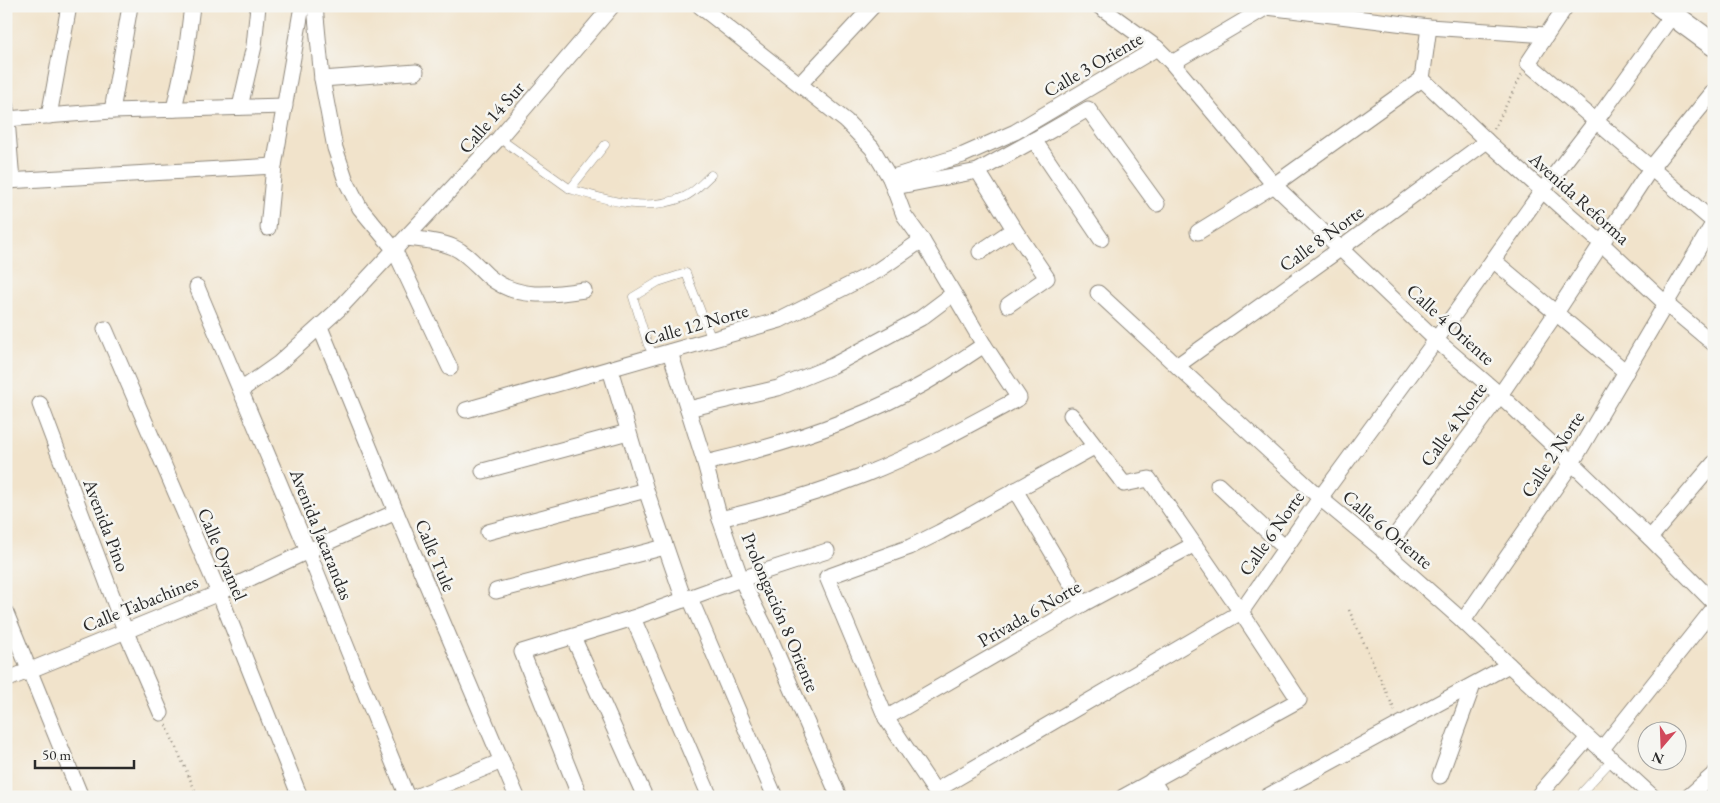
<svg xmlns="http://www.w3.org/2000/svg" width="1720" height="803" viewBox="0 0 1720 803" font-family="'EB Garamond',serif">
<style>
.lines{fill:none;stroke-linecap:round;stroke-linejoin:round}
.lane-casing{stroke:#8e877b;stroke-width:9}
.street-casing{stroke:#8e877b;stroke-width:17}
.secondary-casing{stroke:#8e877b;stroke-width:24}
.path{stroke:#8e877b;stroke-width:2.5;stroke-dasharray:1 4;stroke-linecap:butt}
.lane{stroke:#fff;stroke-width:8}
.street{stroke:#fff;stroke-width:15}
.secondary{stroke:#fff;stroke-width:22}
.labels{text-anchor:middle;stroke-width:5;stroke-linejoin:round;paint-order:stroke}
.street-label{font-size:19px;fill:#2b2b2b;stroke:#f6f6f2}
</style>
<rect width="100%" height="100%" fill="#f6f6f2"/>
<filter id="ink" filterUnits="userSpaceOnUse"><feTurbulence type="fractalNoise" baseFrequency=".02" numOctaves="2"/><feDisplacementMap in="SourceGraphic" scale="10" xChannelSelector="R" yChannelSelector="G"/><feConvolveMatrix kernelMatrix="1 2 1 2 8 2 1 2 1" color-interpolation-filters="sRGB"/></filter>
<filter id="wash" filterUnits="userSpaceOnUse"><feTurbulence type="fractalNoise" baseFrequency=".0096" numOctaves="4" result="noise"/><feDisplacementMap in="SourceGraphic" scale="20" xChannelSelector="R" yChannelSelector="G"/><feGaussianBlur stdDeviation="1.12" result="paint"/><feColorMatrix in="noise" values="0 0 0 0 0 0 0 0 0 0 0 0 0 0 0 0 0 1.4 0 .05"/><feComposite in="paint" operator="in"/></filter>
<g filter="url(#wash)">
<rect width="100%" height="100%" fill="#f1e3cb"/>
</g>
<g filter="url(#ink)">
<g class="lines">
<defs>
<g id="lane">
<polyline points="499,138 570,189 605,145"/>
<path d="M570 189C607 200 646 213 684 197 694 193 703 182 711 175"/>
<polyline points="655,357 648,345 633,297 658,282 686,273 712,340"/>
<polyline points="1583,791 1612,760"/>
</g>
<g id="street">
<polyline points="315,6 322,79 335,148 346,181 360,208 394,249 450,368"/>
<path d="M700 6 846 121 872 148 890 178 904 215 922 240 984 345 1019 398C969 425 919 453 866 474 818 493 770 507 720 519"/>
<polyline points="1099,6 1157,48"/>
<polyline points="1566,6 1528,63 1714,222"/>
<polyline points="1172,63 1267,7 1429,27 1546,35"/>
<polyline points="322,79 416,72"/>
<polyline points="1422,79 1487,141 1601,243 1666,304 1714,344"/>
<polyline points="1422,79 1429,27"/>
<polyline points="800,84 873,6"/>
<polyline points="6,107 12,181"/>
<polyline points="240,107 254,46 258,6"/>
<polyline points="174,109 186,54 192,6"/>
<polyline points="112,111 130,6"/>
<polyline points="49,116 69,6"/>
<polyline points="6,119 112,111 285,106"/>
<polyline points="1034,140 1101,239"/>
<polyline points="978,171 1014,229 1047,278 1008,305"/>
<polyline points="890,178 963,155 1015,132 1157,48 1172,63 1274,185 1436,340 1500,395 1572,463 1650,538 1714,603"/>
<polyline points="6,181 274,166"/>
<polyline points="895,187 978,171 1034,140 1088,109 1157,204"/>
<polyline points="268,228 274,166 302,6"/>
<polyline points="1198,232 1274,185 1422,79"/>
<path d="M407 238C422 240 439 241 453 247 467 253 477 266 488 276 516 300 551 295 584 290"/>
<polyline points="980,252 1014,229"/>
<polyline points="1493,260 1626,372"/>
<polyline points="197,287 308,551 407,797"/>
<polyline points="1098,293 1320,498 1384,551 1463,621 1509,665 1653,797"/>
<polyline points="320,327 396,512 517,797"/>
<polyline points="105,329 219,593 300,797"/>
<polyline points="670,352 705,463 720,519 741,579 767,631 839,797"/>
<polyline points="1178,365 1340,249 1487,141"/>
<polyline points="610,369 646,490 684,600"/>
<polyline points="241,390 278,364 339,309 499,138 612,6"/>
<polyline points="40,404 125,630 161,713"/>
<polyline points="688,409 778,388 832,366 921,318 953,294"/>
<polyline points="466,410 780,320 877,271 922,240"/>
<polyline points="1071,415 1124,484 1149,479 1241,612 1299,700 1123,797"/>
<path d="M705 463C781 446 855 422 923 384 944 372 964 358 984 345"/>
<polyline points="483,471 628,432"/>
<polyline points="1218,485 1285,548"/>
<polyline points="1015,490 1083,604"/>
<polyline points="488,532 646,490"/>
<polyline points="1650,538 1714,463"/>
<polyline points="1384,551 1500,395 1556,313 1651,168 1714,91"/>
<polyline points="496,591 665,547"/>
<polyline points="690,598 775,797"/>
<polyline points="6,613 81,797"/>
<polyline points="633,618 710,797"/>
<polyline points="1463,621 1572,463 1714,222"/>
<polyline points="573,637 645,797"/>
<polyline points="6,680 219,593 308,551 396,512"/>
<polyline points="886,718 1083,604 1193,545"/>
<polyline points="1601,750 1714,608"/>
<polyline points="1440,776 1473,685"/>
<polyline points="1152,780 1163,797"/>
<polyline points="935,791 1241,612 1320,498 1436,340 1542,191 1596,121 1673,14"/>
<polyline points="415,797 502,761"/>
<polyline points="580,797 522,652 633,618 741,579 827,551"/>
<polyline points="939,797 886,718 827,577 910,547 940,532 1094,447"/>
<polyline points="1266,797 1509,665"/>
<polyline points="1537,797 1588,738"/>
<polyline points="1688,797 1714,774"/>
</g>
<polyline id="secondary" points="1661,6 1714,45"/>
</defs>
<use href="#lane" class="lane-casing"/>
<use href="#street" class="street-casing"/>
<use href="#secondary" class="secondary-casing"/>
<g class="path">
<polyline points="1494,129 1522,74"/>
<polyline points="1349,610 1395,711"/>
<polyline points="166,725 198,797"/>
</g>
<use href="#lane" class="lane"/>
<use href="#street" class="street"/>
<use href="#secondary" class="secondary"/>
</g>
</g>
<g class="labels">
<g class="street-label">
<text transform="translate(1093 64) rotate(-30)" y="7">Calle 3 Oriente</text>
<text transform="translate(491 117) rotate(-49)" y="7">Calle 14 Sur</text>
<text transform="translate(1580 198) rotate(42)" y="7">Avenida Reforma</text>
<text transform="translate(1321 238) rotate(-36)" y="7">Calle 8 Norte</text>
<text transform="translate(696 324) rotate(-16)" y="7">Calle 12 Norte</text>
<text transform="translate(1451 324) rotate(42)" y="7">Calle 4 Oriente</text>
<text transform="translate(1453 424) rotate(-54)" y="7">Calle 4 Norte</text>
<text transform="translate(1552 454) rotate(-57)" y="7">Calle 2 Norte</text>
<text transform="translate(107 525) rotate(69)" y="7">Avenida Pino</text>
<text transform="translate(1388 529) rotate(40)" y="7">Calle 6 Oriente</text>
<text transform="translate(1271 533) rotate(-55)" y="7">Calle 6 Norte</text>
<text transform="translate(322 534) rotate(68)" y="7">Avenida Jacarandas</text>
<text transform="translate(223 554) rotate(67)" y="7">Calle Oyamel</text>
<text transform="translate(436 555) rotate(67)" y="7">Calle Tule</text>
<text transform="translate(140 603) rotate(-22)" y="7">Calle Tabachines</text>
<text transform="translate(781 612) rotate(67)" y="7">Prolongación 8 Oriente</text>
<text transform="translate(1029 613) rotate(-30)" y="7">Privada 6 Norte</text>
</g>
</g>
<rect width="1720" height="803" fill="none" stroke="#f6f6f2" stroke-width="25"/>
<g transform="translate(1662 746) rotate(199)"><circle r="24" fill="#f6f6f2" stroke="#a5a5a2"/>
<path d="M0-4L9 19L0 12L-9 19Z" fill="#d1495b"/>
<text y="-8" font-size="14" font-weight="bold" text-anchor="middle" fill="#2b2b2b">N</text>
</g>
<path d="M35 760v8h99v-8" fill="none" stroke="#2b2b2b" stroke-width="2.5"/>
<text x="42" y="760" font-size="15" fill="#2b2b2b" stroke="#f6f6f2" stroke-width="4" paint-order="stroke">50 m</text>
</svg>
